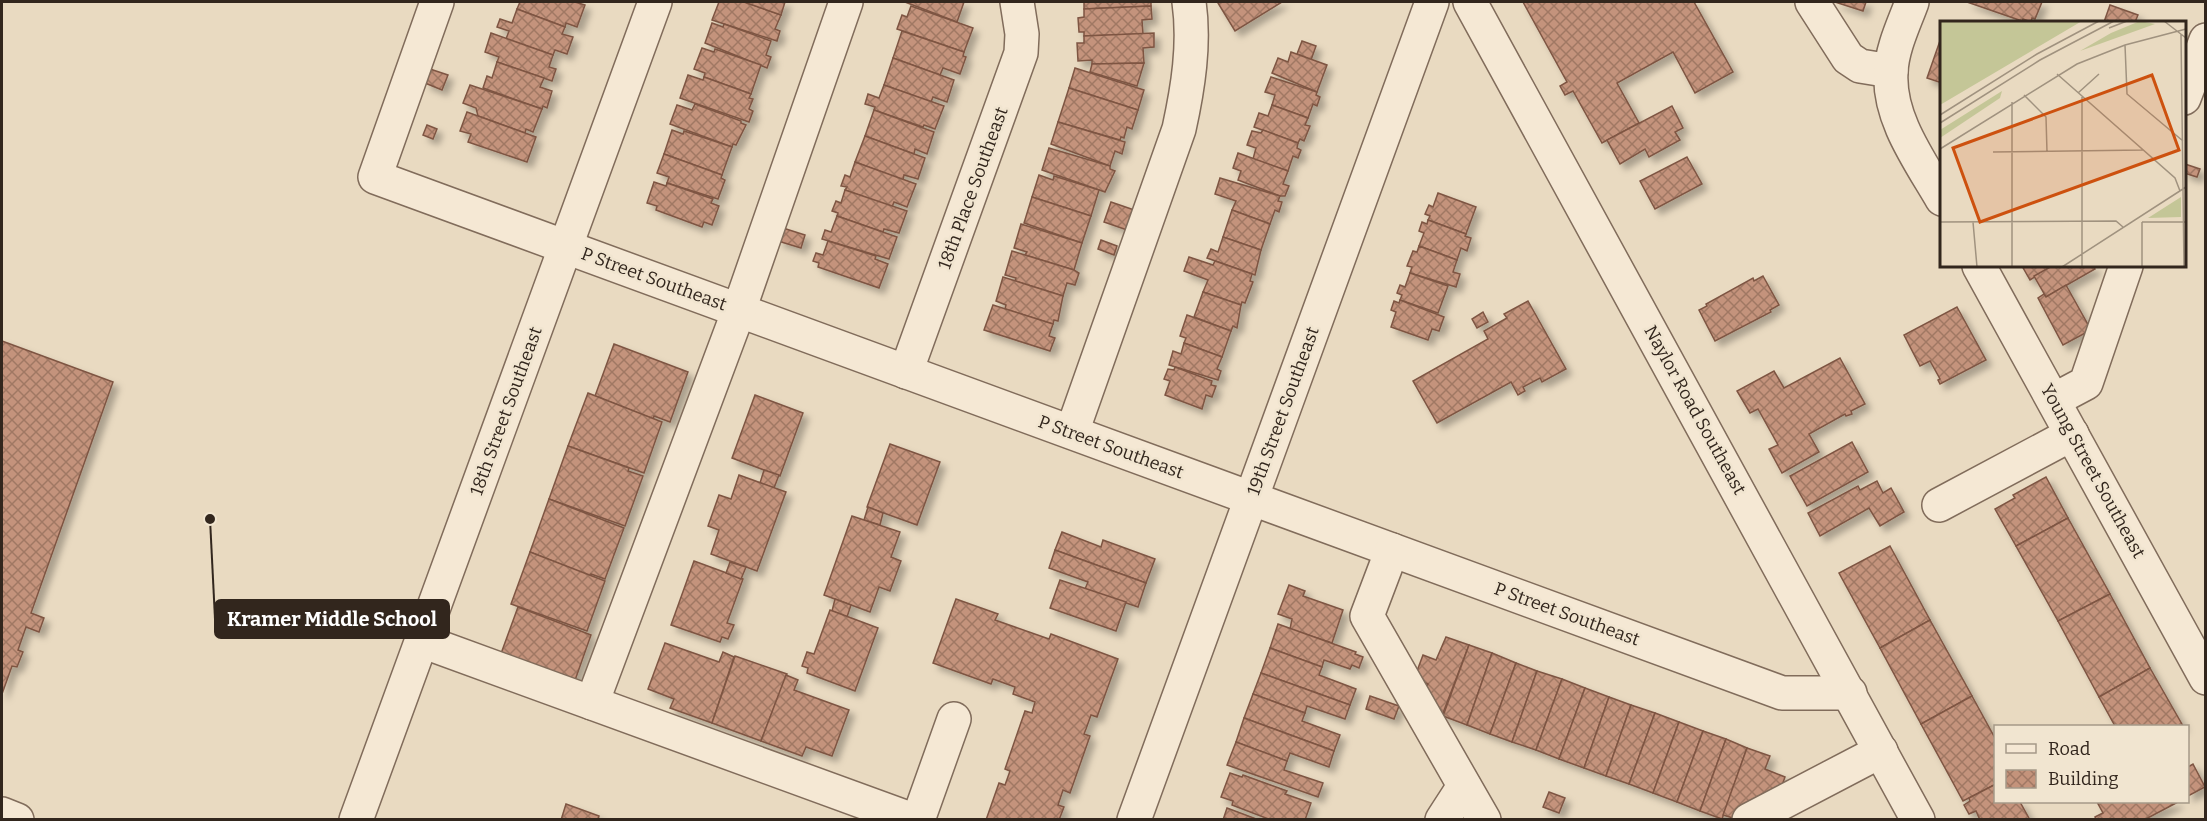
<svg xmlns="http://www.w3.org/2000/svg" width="2207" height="821" viewBox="0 0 2207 821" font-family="Bitter,serif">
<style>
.building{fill:url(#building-cross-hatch);stroke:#7e5543;stroke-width:1.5;filter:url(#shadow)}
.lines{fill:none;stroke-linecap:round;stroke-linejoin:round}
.minor-casing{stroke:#816c5b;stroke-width:36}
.minor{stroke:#f5e8d4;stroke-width:33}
.labels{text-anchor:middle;stroke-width:5;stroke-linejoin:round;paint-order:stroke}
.street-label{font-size:18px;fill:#32261d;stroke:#f1e5d0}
.inset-road{fill:none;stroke:#a0927f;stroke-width:1.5}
.view{fill:#cd510f;fill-opacity:0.15;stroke:#cd510f;stroke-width:3}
.inset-edge{fill:none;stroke:#32261d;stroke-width:3}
.leader{fill:none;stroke:#32261d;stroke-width:2}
.callout-dot{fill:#32261d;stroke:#f1e5d0;stroke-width:2}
.callout{fill:#32261d;stroke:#32261d;stroke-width:2}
.callout-label{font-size:20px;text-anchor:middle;font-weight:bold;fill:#fff}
</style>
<defs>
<pattern id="building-cross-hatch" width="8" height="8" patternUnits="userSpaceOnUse" patternTransform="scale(1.5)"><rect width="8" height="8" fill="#c4937b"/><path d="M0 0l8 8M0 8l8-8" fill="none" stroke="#a07864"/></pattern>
<filter id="shadow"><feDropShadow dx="5.5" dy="5.5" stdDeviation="3" flood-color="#0004"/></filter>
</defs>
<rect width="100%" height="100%" fill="#e9dac1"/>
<g class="building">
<polygon points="520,2 575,2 585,5 577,27 566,23 565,27 517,9"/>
<polygon points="719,2 745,2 781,15 775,29 780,31 777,41 712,20"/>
<polygon points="744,2 785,2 781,15"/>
<polygon points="905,2 964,2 957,22"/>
<polygon points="1084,2 1151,2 1151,6 1084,9"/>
<polygon points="1220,2 1282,2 1235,31 1218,3"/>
<polygon points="1523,2 1694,2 1733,72 1695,93 1673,52 1617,83 1639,123 1602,143 1573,91 1565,95 1560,86 1567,82"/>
<polygon points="1835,2 1866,2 1863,11"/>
<polygon points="1967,2 2042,2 2035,19 2032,18 2031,22 2023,19 2022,21"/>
<polygon points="2110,5 2138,15 2135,22 2104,22"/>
<polygon points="911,6 973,28 964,52 897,29 902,15 907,17"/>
<polygon points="1151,6 1152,19 1142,20 1143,34 1084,36 1084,32 1079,32 1078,18 1084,17 1084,9"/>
<polygon points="517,9 565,27 562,34 573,37 567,54 555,50 553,55 506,39 509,31 497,27 500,19 512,23"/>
<polygon points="712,23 723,27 724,24 771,41 766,55 771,57 767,68 705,43"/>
<polygon points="902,31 964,52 963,56 966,57 960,74 943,68 940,75 893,58"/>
<polygon points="491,33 553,55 549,67 556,69 552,81 497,62 499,57 485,52"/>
<polygon points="1154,33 1154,47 1143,48 1144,63 1092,64 1092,60 1078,61 1077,43 1084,43 1084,36"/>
<polygon points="1942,35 1942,83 1927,78"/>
<polygon points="1302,41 1316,46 1311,60 1297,54"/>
<polygon points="702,48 714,52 715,49 761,65 751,94 704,77 705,73 694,69"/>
<polygon points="1291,52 1327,65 1317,92 1272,73 1278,58 1288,62"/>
<polygon points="893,58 954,80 947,102 933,97 931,102 884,85"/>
<polygon points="497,62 544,78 540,87 552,91 547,108 543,106 542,109 483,88 487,76 492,78"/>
<polygon points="1144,63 1137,86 1090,72 1092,64"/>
<polygon points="1075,68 1144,90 1138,110 1069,88"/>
<polygon points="430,69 448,75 442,90 425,83"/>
<polygon points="688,75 703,80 704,77 751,94 749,98 753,99 749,109 753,111 749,122 680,98"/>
<polygon points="1271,77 1317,92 1316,95 1320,97 1317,106 1313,104 1308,118 1272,105 1275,95 1265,92"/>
<polygon points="470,85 542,109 533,132 526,129 525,133 478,116 476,108 463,103"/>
<polygon points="884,85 944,106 935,129 924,125 923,127 874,110 875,107 865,104 868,94 879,98"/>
<polygon points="1069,88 1138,110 1132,129 1127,127 1124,138 1121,137 1120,140 1058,122"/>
<polygon points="695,104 741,121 741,123 746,125 736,145 733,144 732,147 670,124 677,105 692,110"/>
<polygon points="1272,105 1308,118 1305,125 1310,126 1304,141 1300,139 1298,143 1254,127 1259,113 1268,116"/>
<polygon points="1672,106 1683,128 1675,132 1680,140 1649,157 1645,149 1620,164 1607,140"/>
<polygon points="874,110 934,132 927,154 915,149 914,154 865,136"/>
<polygon points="467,112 536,137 527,162 468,142 471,134 460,131"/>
<polygon points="1058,122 1125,142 1122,154 1115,151 1110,166 1051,144"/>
<polygon points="427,125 437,129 433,139 423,135"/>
<polygon points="672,130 683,134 684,131 732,147 722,175 664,154"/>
<polygon points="1263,130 1298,143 1297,148 1301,150 1298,158 1293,156 1288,171 1253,159 1256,148 1247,145 1252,131 1261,133"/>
<polygon points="865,136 925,158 918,179 904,175 903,180 855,162"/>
<polygon points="1049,148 1110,166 1110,169 1115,171 1105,192 1042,170"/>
<polygon points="1238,153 1288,171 1283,184 1289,186 1285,196 1280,196 1238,180 1241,171 1233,168"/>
<polygon points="664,154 722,175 721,178 725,180 718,199 667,183 669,177 657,173"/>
<polygon points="1687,157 1702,184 1655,209 1640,181"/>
<polygon points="855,162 916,184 907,207 894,202 892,207 845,190 847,187 841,186 845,175 850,177"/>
<polygon points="2185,164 2200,169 2197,177 2184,173"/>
<polygon points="1039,175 1053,180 1054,176 1099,190 1091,216 1032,197"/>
<polygon points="1220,178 1280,196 1278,201 1282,202 1279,212 1275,210 1270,224 1232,210 1236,201 1215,194"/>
<polygon points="654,182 666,186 667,183 713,199 711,203 719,206 712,225 704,222 702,227 656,210 657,206 647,203"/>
<polygon points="845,190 907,211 899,233 884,229 883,232 837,216 838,213 832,211 836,201 841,203"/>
<polygon points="1438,193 1476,207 1466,234 1428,220 1430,216 1425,214 1429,205 1433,207"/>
<polygon points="1032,197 1091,216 1082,243 1024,223"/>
<polygon points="1111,202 1140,212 1133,232 1104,222"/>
<polygon points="1232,210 1270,224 1261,250 1223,237"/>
<polygon points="837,216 897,237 889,259 822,239 825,230 831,232"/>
<polygon points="1428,220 1466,234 1465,236 1471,238 1467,251 1461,248 1457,260 1419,246 1424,233 1419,231 1422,222 1427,224"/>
<polygon points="1021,224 1082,243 1074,270 1025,255 1027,252 1014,248"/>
<polygon points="783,228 805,235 801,248 778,241"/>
<polygon points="1223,237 1261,250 1255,275 1207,258 1211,249 1218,252"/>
<polygon points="1101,240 1117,246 1114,255 1098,249"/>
<polygon points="828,241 876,256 875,259 888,264 879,288 818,267 819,263 813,261 816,253 823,255"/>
<polygon points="1419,246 1457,260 1453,272 1460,274 1456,287 1410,273 1412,267 1407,266 1413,251 1417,252"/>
<polygon points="1012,251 1074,270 1079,273 1075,285 1067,283 1063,296 1015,281 1016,278 1005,275"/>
<polygon points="1189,257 1213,265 1215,261 1252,274 1250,281 1253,282 1245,303 1242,302 1241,305 1203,292 1208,280 1184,271"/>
<polygon points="2022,266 2052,266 2030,280"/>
<polygon points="2052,266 2093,266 2095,269 2046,297 2034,276"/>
<polygon points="1410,273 1448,286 1438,313 1400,300 1402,295 1397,293 1400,285 1405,287"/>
<polygon points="1763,276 1779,305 1770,310 1771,312 1715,341 1699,310 1707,306 1706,304 1753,278 1754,281"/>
<polygon points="1003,277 1063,296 1058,321 1054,320 1053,324 1005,309 1006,305 996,301"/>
<polygon points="2066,285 2091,330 2063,345 2038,298 2044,294 2046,297"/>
<polygon points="1203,292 1241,305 1237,328 1233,326 1231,331 1194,317"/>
<polygon points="1400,300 1444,317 1439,331 1432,329 1428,340 1391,327 1396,312 1391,310 1394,301 1399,303"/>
<polygon points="1528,301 1566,369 1542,382 1540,378 1523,387 1525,391 1518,395 1511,382 1437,423 1413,381 1488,339 1484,331 1507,318 1504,314"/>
<polygon points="993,305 1053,324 1049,336 1055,338 1050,351 984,330"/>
<polygon points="1957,307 1986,360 1940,384 1938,380 1940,379 1930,361 1920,366 1904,335"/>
<polygon points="1483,312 1488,322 1477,328 1472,319"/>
<polygon points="1187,315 1231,331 1222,357 1184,343 1186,338 1180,336"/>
<polygon points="2,341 113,382 31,613 44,618 39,632 26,627 18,650 23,652 17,667 12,666 2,694"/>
<polygon points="1184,343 1222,357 1217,369 1221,371 1218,380 1169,365 1173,351 1181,354"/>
<polygon points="614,344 688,372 670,422 654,416 653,419 595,396"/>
<polygon points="1840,358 1865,404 1851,411 1852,414 1846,416 1845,414 1809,434 1819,452 1782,473 1769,449 1778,445 1758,409 1750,413 1737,391 1774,371 1784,388"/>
<polygon points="1175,367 1212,381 1211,385 1216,386 1212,397 1206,395 1202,409 1165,395 1170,381 1164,379 1168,369 1174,370"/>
<polygon points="588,393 662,422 644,473 568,446"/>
<polygon points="755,395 803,413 780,476 732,458"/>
<polygon points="1852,442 1868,472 1807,506 1790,476"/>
<polygon points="890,444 940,462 917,525 867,507"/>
<polygon points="568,446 629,468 628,471 643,476 625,526 549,499"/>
<polygon points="764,470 779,475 774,488 760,483"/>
<polygon points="739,475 786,492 757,571 711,554 719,530 708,526 719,495 731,499"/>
<polygon points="2046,477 2068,518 2016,546 1995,509 2015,498 2013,495"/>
<polygon points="1877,481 1883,493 1891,488 1904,512 1880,526 1869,508 1820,536 1808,513 1858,486 1860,490"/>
<polygon points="549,499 624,528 605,579 591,574 590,576 530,552"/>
<polygon points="868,507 883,513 880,525 864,520"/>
<polygon points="852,516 900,532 891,557 901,561 890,591 879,587 870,612 824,595"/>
<polygon points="2068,518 2110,594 2058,621 2016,546"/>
<polygon points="1062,532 1101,547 1103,540 1155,559 1146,583 1055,550"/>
<polygon points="1890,546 1930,620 1880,648 1839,573"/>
<polygon points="1055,550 1146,583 1138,607 1085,589 1088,582 1049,568"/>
<polygon points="530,552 605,581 587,631 511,604"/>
<polygon points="694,561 743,579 727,623 734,625 728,639 722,637 720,642 671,625"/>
<polygon points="730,562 746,567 741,579 726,573"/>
<polygon points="1060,580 1126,602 1116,631 1050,608"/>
<polygon points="1289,585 1305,591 1303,596 1343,610 1332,643 1290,629 1292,619 1278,614"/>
<polygon points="2110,594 2150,668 2099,697 2058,621"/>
<polygon points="835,599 851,605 847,617 832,611"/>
<polygon points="956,599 998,614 995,620 1049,639 1051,634 1118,659 1097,717 1091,715 1086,729 1084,734 1090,736 1070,793 1063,790 1058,805 1064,807 1059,820 986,820 999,783 1005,785 1010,771 1005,769 1025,711 1032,713 1035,702 1013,694 1015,687 993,679 991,684 933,663"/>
<polygon points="518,607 591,635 573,686 499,659"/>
<polygon points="830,610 878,628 855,691 807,673 808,668 802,666 807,652 814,654"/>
<polygon points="1930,620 1972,696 1921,724 1880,648"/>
<polygon points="1278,624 1356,652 1355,654 1363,657 1359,668 1352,665 1350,669 1324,660 1322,667 1270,648"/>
<polygon points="1446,637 1469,645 1443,713 1428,708 1423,696 1428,684 1414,679 1423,655 1436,660"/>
<polygon points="665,643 719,662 723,652 734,657 712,723 670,708 674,699 648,689"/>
<polygon points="1469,645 1492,653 1467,725 1443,716"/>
<polygon points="1270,648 1322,667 1319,675 1356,689 1350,705 1261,673"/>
<polygon points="1492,653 1516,663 1490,734 1467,725"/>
<polygon points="735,656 787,674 761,741 712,723"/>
<polygon points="1516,663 1537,671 1512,742 1490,734"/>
<polygon points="2150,668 2183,726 2115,726 2099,697"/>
<polygon points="1537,671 1562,679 1536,750 1512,742"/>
<polygon points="1261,673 1350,705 1345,719 1307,706 1305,713 1253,694"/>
<polygon points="786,675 798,680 794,690 849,710 832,756 806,747 802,756 761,741"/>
<polygon points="1562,679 1585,688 1559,759 1536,750"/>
<polygon points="1585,688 1609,697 1584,768 1559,759"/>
<polygon points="1253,694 1305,713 1302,721 1340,735 1334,751 1244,718"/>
<polygon points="1370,696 1399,706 1394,719 1366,709"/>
<polygon points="1972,696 1996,740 1996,784 1963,801 1921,724"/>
<polygon points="1609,697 1631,705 1606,776 1584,768"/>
<polygon points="1631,705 1655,713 1629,784 1606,776"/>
<polygon points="1655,713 1679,722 1653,793 1629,784"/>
<polygon points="1244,718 1334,751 1329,767 1290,753 1287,761 1236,742"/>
<polygon points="1679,722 1703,731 1677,802 1653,793"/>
<polygon points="1703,731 1726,739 1700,811 1677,802"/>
<polygon points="1726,739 1747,748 1722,819 1700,811"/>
<polygon points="1236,742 1287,761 1284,770 1323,783 1318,797 1227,765"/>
<polygon points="1747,748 1770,756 1765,769 1785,777 1775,805 1736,819 1723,815"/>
<polygon points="2193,764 2205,787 2188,796 2188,767"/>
<polygon points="1230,773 1242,777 1243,775 1287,791 1285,794 1311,803 1305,820 1271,820 1232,805 1233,801 1221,797"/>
<polygon points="1996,784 1996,802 2020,802 2030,820 1980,820 1976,811 1969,814 1964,805 1970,801 1969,798"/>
<polygon points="1549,792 1565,798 1559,813 1543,807"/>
<polygon points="2097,802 2178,802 2144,820 2096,820 2095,817 2103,813"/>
<polygon points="566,804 599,816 598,820 561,820"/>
<polygon points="1227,808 1259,820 1223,820"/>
</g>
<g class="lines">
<defs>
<g id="minor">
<polyline points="437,2 375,177 1782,693 1850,693"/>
<polyline points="1470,2 1918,820"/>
<polyline points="1812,2 1848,58 1860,66 1891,71"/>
<path d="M1912 2C1904 24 1892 48 1891 72 1888 118 1920 161 1942 199"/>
<polyline points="2184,98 2206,40"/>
<polyline points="1979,266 2206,678"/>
<polyline points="906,372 1021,53 1022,34 1017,2"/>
<polyline points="2054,400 2086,383 2126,266"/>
<path d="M1072 432 1179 129C1188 88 1195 44 1189 2"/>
<polyline points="1939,505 2072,434"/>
<polyline points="1392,550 1367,616 1484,820"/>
<polyline points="422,641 913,820"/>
<polyline points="592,703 739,310 846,2"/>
<polyline points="2,814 17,820"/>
<polyline points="356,820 655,2"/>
<polyline points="918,820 954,719"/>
<polyline points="1134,820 1432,2"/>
<polyline points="1442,820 1464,786"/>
<polyline points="1749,820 1881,751"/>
</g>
</defs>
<use href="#minor" class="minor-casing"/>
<use href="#minor" class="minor"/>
</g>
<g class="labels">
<g class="street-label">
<text transform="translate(973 188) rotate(-70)" y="6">18th Place Southeast</text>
<text transform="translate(654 279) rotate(20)" y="6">P Street Southeast</text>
<text transform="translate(1695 410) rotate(61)" y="6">Naylor Road Southeast</text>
<text transform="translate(506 411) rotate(-70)" y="6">18th Street Southeast</text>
<text transform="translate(1283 411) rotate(-70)" y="6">19th Street Southeast</text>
<text transform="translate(1111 447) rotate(20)" y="6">P Street Southeast</text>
<text transform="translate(2093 471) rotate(61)" y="6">Young Street Southeast</text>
<text transform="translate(1567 614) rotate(20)" y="6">P Street Southeast</text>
</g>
</g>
<g transform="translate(1940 21)">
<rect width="246" height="246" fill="#e9dac1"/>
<path d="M200 0 215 3 140 30 171 12ZM62 70 60 77 0 117V109Z" fill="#c4c697"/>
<path d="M0 0H142L0 84ZM241 176V196L208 197Z" fill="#c4c697"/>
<path class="inset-road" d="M224 0 246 17M169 7 187 0M241 13 244 246M185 24 187 73 243 120M117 53 235 157 240 170M138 72 159 53M84 74 106 96 107 131M142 76V246M0 94 97 33 159 0M0 102 100 39 174 0M0 128 137 43 185 24 246 8M53 131 203 129M0 201 176 200 183 206M33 201 37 246M202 201V246M202 201H246M72 246V81M122 246 246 166"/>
<path class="view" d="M212 54 239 129 40 201 13 127Z"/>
<rect width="246" height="246" class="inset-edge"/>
</g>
<path class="leader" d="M210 519L215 619"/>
<circle class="callout-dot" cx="210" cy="519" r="6"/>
<rect class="callout" x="215" y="600" width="234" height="38" rx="6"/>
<g class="callout-label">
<text x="332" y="626">Kramer Middle School</text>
</g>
<rect width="2207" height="821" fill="none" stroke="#32261d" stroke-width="6"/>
<rect x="1994" y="725" width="195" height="78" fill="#f1e5d0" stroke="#a59988" stroke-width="1.5"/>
<rect x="2006" y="744" width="30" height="9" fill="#f5e8d4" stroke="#a59988" stroke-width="1.5"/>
<text x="2048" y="755" font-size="18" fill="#32261d">Road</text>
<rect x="2006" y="770" width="30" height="18" fill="url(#building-cross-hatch)" stroke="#a59988" stroke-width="1.5"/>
<text x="2048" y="785" font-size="18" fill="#32261d">Building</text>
</svg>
